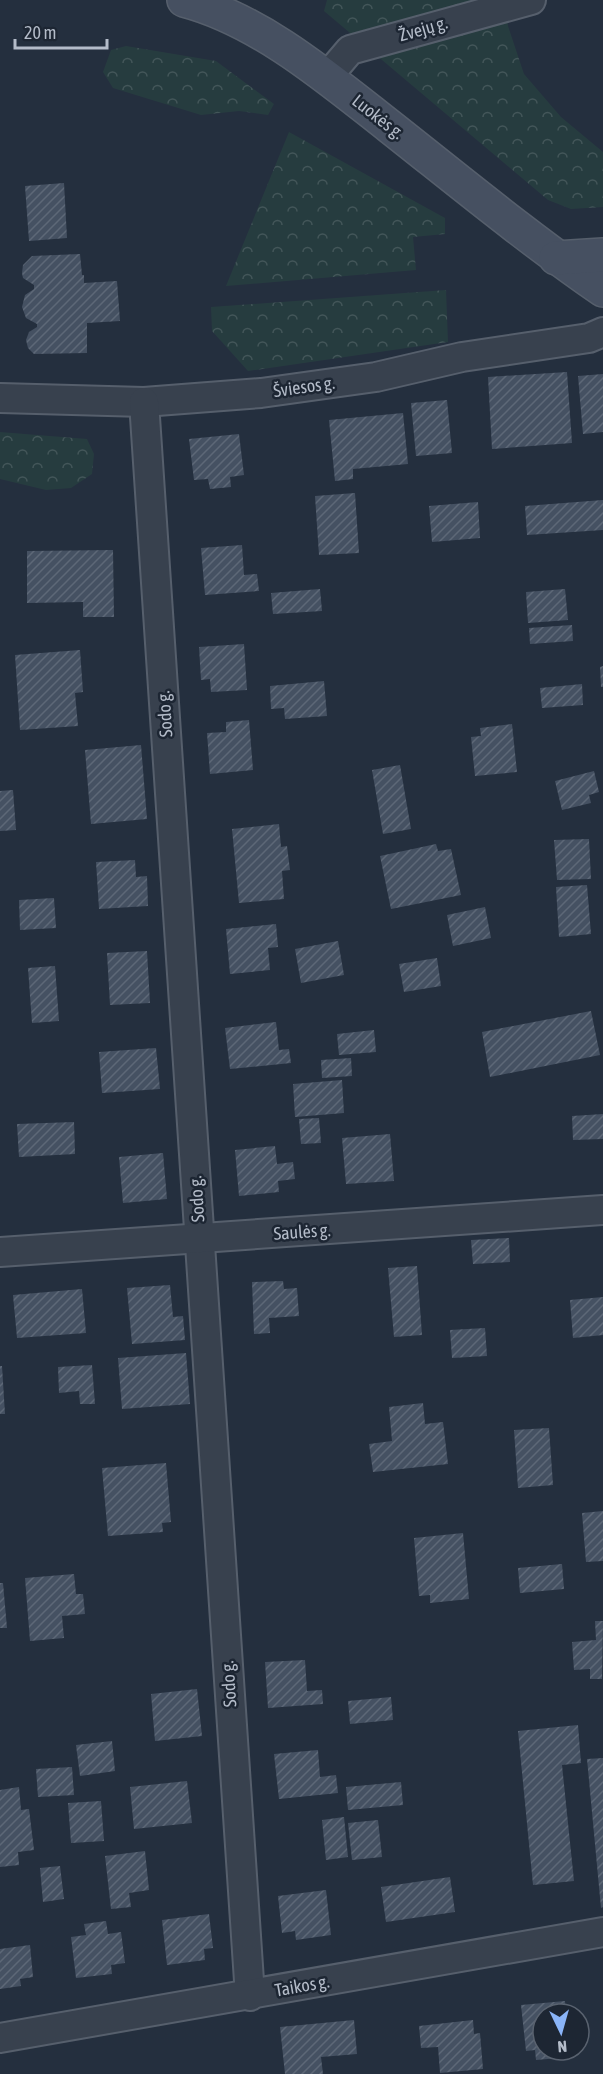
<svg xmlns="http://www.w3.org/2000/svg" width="603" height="2074" viewBox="0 0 603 2074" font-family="'Asap Condensed',sans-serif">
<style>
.forest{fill:url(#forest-crowns)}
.building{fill:url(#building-hatch)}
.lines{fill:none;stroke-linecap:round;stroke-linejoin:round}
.minor-casing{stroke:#565f6c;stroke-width:32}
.secondary-casing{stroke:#565f6c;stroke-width:36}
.minor{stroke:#38414e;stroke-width:28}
.secondary{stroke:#465061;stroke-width:33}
.labels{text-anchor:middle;stroke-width:5;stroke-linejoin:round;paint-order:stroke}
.street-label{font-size:18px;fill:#b4bcc9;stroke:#1d2633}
</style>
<defs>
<pattern id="forest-crowns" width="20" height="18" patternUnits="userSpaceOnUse" patternTransform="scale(1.5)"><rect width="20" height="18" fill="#263c3f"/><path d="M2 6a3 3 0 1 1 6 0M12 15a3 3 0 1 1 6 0" fill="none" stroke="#435659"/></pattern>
<pattern id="building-hatch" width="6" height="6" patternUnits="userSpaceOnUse" patternTransform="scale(1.5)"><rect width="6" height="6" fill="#455162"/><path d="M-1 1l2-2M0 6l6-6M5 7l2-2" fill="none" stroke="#5d6877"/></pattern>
</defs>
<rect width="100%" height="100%" fill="#242f3e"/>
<g class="forest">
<polygon points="327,0 504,0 508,26 524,74 561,117 603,152 603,207 571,209 548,200 324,11"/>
<polygon points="126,46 216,61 274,104 268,115 239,111 201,115 113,88 103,72 111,50"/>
<polygon points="289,132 445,218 445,234 413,237 416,270 226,286"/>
<polygon points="446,290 448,342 248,371 212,331 211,307"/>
<polygon points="0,432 87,439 94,454 92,474 71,488 46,490 0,479"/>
</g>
<g class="building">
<polygon points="64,183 67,238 29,241 25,186"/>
<polygon points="80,254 82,275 84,275 84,283 117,281 120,321 87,323 87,353 34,354 28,348 26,340 29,332 37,327 37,324 26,318 22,307 25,295 34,289 34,285 23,278 22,273 23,265 32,256"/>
<polygon points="567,372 572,443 492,449 488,377"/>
<polygon points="603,374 603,432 583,434 578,376"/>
<polygon points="447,400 452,453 416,456 411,403"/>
<polygon points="403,413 408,464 353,469 353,479 335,481 329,420"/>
<polygon points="239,434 244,475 230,477 231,487 210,489 208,479 194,480 189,439"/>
<polygon points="355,493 359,553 319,555 315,496"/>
<polygon points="603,500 603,530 527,535 525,506"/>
<polygon points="478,502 480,538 432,542 429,506"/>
<polygon points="242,545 244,575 257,574 259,591 205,595 201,548"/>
<polygon points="113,550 114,617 83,617 83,602 27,603 27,551"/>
<polygon points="320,589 322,611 273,614 271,593"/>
<polygon points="565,589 568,620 528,623 526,592"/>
<polygon points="572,625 573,641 530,644 529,628"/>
<polygon points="244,644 247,690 211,692 210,679 201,680 199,647"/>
<polygon points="80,650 83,692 75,693 78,726 20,730 15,655"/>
<polygon points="603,666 603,687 601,687 600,667"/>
<polygon points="324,681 327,716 285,719 284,708 271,709 270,686"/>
<polygon points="582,684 583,705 542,708 540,688"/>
<polygon points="249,720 253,770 210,774 207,733 226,732 226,722"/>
<polygon points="512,724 517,772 475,776 471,737 481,736 480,728"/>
<polygon points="141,745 147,819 91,824 85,750"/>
<polygon points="400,765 411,829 383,834 372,770"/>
<polygon points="594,771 599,792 589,795 591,803 562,810 555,781"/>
<polygon points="13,790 16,830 0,831 0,791"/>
<polygon points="279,824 281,847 287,846 290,870 282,871 284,899 239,903 232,829"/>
<polygon points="589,839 591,879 557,880 554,840"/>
<polygon points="436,844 438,851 451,849 461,895 391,909 380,856"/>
<polygon points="135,860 136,877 147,876 148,906 99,909 96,862"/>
<polygon points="587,885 591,934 559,937 556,887"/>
<polygon points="54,898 56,928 20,930 19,900"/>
<polygon points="485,907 491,938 453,946 447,915"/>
<polygon points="276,924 278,947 268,948 270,970 230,974 226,929"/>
<polygon points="338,941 344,975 301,983 295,949"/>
<polygon points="147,951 150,1003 110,1005 107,953"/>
<polygon points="437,958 441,986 404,992 399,964"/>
<polygon points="55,966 59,1021 32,1023 28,968"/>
<polygon points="591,1011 600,1055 490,1077 482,1032"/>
<polygon points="276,1022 279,1050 289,1049 291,1063 230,1069 225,1028"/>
<polygon points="374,1030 376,1052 339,1055 337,1034"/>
<polygon points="156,1048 160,1089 102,1093 99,1052"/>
<polygon points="351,1058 352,1076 322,1078 321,1060"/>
<polygon points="342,1080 344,1113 295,1117 293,1084"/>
<polygon points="603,1114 603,1139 573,1140 572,1116"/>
<polygon points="319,1118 321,1143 301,1144 299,1119"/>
<polygon points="74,1122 75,1154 19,1157 17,1124"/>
<polygon points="390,1134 394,1181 346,1184 342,1138"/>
<polygon points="275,1146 277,1164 293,1162 295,1179 278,1181 279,1192 239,1196 235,1150"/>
<polygon points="163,1153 167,1199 123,1203 119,1157"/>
<polygon points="509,1238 510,1262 473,1264 471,1240"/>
<polygon points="417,1266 422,1335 394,1337 388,1268"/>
<polygon points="283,1281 284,1289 297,1288 299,1316 269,1318 270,1333 254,1334 252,1282"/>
<polygon points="170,1285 173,1317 183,1316 185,1340 132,1344 127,1288"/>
<polygon points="82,1289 86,1333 17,1338 13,1295"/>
<polygon points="603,1297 603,1335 573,1338 570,1300"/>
<polygon points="485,1328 487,1356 452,1358 450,1330"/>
<polygon points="186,1353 190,1404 122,1409 118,1358"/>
<polygon points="92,1365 95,1404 80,1404 79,1391 59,1393 58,1367"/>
<polygon points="0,1366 2,1366 5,1414 0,1414"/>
<polygon points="423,1403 425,1424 443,1422 448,1464 373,1472 369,1444 392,1441 389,1407"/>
<polygon points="549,1428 553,1485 518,1488 514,1430"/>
<polygon points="166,1463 171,1522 162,1523 163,1532 108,1536 102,1468"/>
<polygon points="603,1511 603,1561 586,1562 582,1513"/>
<polygon points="463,1533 469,1599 430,1603 430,1595 419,1596 414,1538"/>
<polygon points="562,1564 564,1589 520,1593 518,1568"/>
<polygon points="74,1574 76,1594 83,1594 85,1614 62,1616 64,1638 30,1641 25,1578"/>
<polygon points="0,1583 3,1583 7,1628 0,1628"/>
<polygon points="595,1621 603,1621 602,1679 590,1679 590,1669 574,1670 572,1642 596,1640"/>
<polygon points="305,1660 307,1691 322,1690 323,1704 268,1708 265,1662"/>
<polygon points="197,1689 202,1736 155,1741 151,1694"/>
<polygon points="391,1697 393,1720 350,1724 348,1701"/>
<polygon points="578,1725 581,1763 562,1765 574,1881 533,1885 518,1731"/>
<polygon points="112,1741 115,1771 80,1776 76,1745"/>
<polygon points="318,1750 320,1777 336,1775 338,1793 279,1799 274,1754"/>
<polygon points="603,1758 603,1907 601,1908 587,1759"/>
<polygon points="72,1767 74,1795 38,1797 36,1769"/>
<polygon points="187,1781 192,1823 134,1829 130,1787"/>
<polygon points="401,1782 403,1805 348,1810 346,1787"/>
<polygon points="19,1787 21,1810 29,1809 34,1850 18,1852 19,1865 0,1867 0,1790"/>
<polygon points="101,1801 104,1841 71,1843 68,1803"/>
<polygon points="344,1817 348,1857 326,1860 322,1820"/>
<polygon points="378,1820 382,1857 352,1860 348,1823"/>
<polygon points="145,1851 149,1890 129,1893 131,1907 111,1909 105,1856"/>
<polygon points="60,1866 64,1899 43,1902 40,1868"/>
<polygon points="450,1877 455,1912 386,1922 381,1887"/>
<polygon points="326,1890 331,1935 296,1940 295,1931 282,1933 278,1896"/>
<polygon points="209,1914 213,1948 204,1949 205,1960 167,1965 162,1920"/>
<polygon points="106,1921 108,1934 121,1932 125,1963 111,1965 112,1974 76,1978 71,1937 86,1935 84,1924"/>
<polygon points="30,1945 33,1977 20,1979 21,1986 0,1989 0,1949"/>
<polygon points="565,2001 566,2014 543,2014 543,2050 570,2050 571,2057 536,2060 535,2050 526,2051 521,2005"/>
<polygon points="354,2020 357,2054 321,2057 323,2074 285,2074 280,2027"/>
<polygon points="473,2020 474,2034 480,2033 483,2069 440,2073 438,2047 421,2048 419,2026"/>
</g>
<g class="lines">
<defs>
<g id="minor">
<polyline points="327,77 350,50 531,0"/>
<polyline points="0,398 144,402 261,393 376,377 462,357 589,338 603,332"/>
<polyline points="144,402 250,1996"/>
<polyline points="0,1252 603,1210"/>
<polyline points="0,2038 603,1932"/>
</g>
<g id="secondary">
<path d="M184 0C260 20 328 78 389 126 460 182 529 239 603 290"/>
<polyline points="556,258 603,255"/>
</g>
</defs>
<use href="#minor" class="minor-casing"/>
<use href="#secondary" class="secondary-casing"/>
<use href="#minor" class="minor"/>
<use href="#secondary" class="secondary"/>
</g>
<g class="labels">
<g class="street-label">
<text transform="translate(423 29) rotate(-16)" y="6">Žvejų g.</text>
<text transform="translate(378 117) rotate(38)" y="6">Luokės g.</text>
<text transform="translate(304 387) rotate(-8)" y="6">Šviesos g.</text>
<text transform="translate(165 714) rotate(-94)" y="6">Sodo g.</text>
<text transform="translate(197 1199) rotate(-94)" y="6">Sodo g.</text>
<text transform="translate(302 1232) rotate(-4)" y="6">Saulės g.</text>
<text transform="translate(229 1684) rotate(-94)" y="6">Sodo g.</text>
<text transform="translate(302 1986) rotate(-10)" y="6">Taikos g.</text>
</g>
</g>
<g transform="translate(561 2032) rotate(175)"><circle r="28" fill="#1d2633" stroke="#59626f" stroke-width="1.5"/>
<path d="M0-4.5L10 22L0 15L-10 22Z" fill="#8ab4f8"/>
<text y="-9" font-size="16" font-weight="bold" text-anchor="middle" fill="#b4bcc9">N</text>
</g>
<path d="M15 39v9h92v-9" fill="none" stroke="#b4bcc9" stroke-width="3"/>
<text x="24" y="39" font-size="18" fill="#b4bcc9" stroke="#1d2633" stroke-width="4.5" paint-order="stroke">20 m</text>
</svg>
